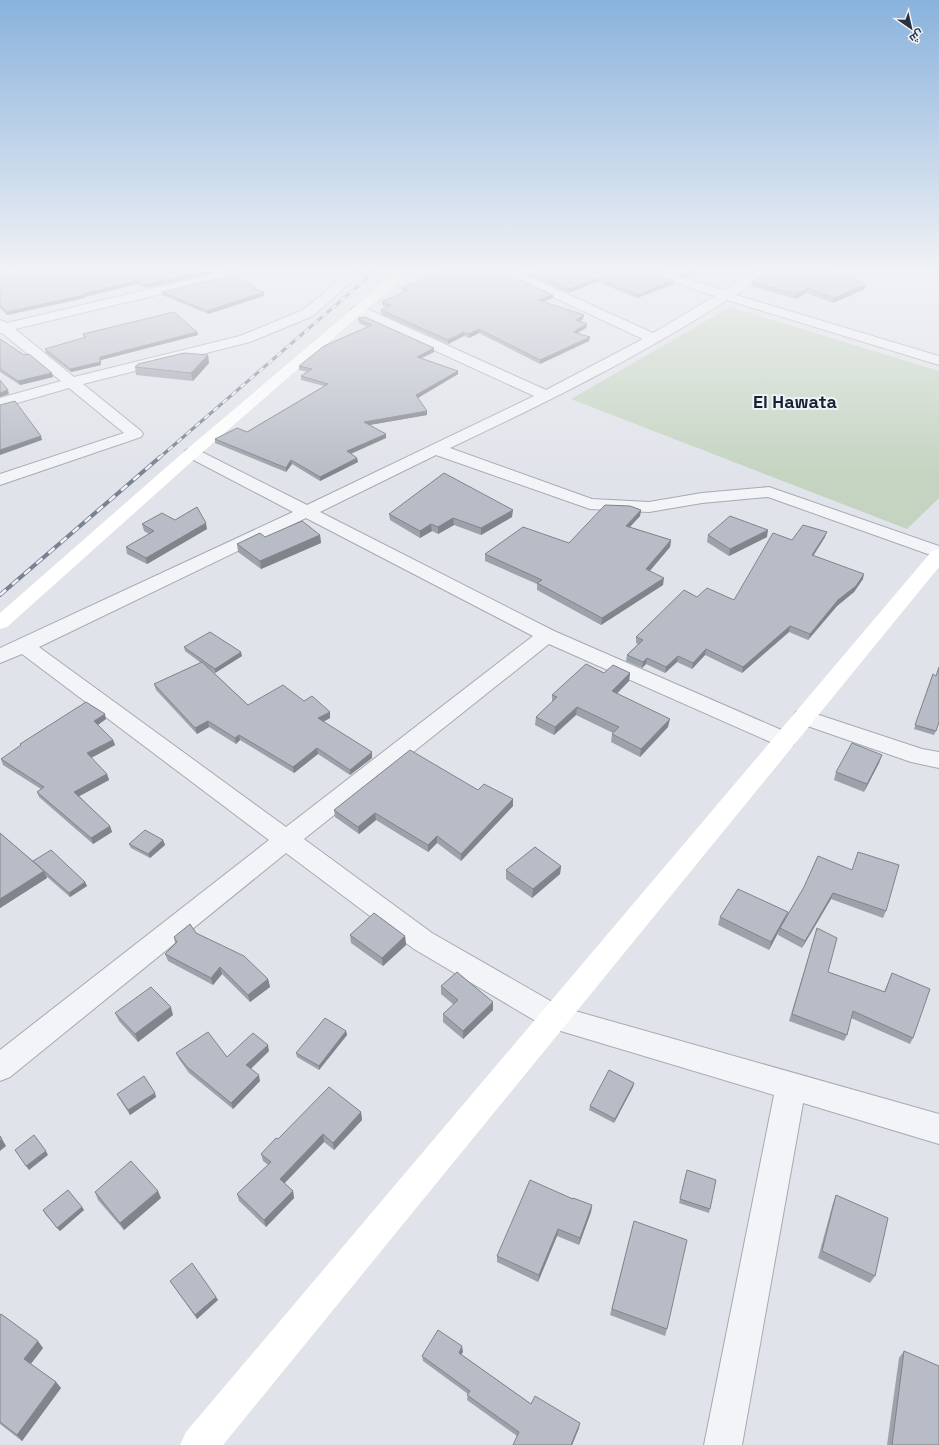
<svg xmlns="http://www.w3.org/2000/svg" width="939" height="1445" font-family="'Space Grotesk',Cairo,sans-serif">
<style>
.green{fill:#c5d4c1}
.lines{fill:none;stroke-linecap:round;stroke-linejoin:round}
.street-casing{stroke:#a5aab3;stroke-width:2}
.street{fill:#f3f4f7;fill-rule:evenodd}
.secondary{fill:#fff;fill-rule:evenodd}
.rail-far1-casing{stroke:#798293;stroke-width:3}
.rail-casing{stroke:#798293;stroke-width:4}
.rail-far1{stroke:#eff2f7;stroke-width:2;stroke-dasharray:6;stroke-linecap:butt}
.rail{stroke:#eff2f7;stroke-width:2.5;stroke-dasharray:8;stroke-linecap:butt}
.wall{fill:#9da2aa}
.shaded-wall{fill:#80848b}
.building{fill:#b7bcc6;stroke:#80848b}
.labels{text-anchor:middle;stroke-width:4;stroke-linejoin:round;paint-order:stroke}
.far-town-label{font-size:18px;font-weight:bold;fill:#1a2232;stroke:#eff2f7}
</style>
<rect width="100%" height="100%" fill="#e0e3e9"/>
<path class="green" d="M730,307L939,371V498L907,529L571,399Z"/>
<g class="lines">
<defs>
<g id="street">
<path d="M0,272H11L9,275L0,277Z"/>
<path d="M222,272H242L240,275L15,329L74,377L240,336L303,310L349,272H362L313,316L250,342L83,384L141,431L143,434L141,437L0,485V474L124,433L69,388L0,408V398L61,381L2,333H0V320L7,323Z"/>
<path d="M504,272H519L653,333L715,296L651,275L649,272H666L724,291L753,272H767L765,275L736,295L939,356V365L727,300C639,357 545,403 450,448L592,499L649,502L702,493L769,487L939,546V558L768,497L702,503L649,512L590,509L436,455L320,512L554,631L793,735L796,740L793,745L785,748L777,745L549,644L304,839L432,933L561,1007L939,1114V1144L803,1103L742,1445H704L774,1095L544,1026L414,949L286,853L10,1077L0,1081V1050L269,840L22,654L0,663V648L293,512L186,456L184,453L186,450L192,448L198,450L307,505L534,396L353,313L351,310L353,307H363L546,390L643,339L506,275ZM306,518L533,636L286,827L39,647Z"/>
<path d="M804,710L922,749L939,752V768L911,762L796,722L793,717L796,712Z"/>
</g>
</defs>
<use href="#street" class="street-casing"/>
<use href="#street" class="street"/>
<g class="secondary">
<path d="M396,272H409L198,456L7,627L0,629V613L186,450Z"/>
<path d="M939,549V567L223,1445H180L186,1432L932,551Z"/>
</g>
<defs>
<path id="rail-far1" d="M159,458L374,272"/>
<path id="rail" d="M0,595L160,457"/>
</defs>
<use href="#rail-far1" class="rail-far1-casing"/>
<use href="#rail" class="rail-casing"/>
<use href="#rail-far1" class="rail-far1"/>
<use href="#rail" class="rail"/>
</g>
<g class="wall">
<path d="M217,272L146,288L136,284L85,297V298L7,315L0,308V276Z"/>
<path d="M522,272H651V273L674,284L637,298L597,282L568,293Z"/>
<path d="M670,272H696V275L689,278Z"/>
<path d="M505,273L553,295V298L543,302L584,315L583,319L580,321L587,324L586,328L577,333L590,337L589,341L540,364L479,333L469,338L464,336L448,344L381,314V310L386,307L383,306L382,302L404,292H402L401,288Z"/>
<path d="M752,282L866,284L865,289L833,303L806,293L796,299L751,286Z"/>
<path d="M256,288V290L264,296L208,314L162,295V292Z"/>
<path d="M358,319L434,348V352L422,358L458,371V374L418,398L427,411V415L369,425L386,434V438L351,454L357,458L358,462L320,481L292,464L286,472L215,443V439L247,432L324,386L301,380V376L308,372L299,370V366L368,327L359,323Z"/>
<path d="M83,334L198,335L101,360V365L71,372L46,353L45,349L84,338Z"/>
<path d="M0,339L24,355L52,373L53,377L20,385L0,372Z"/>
<path d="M208,355L209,363L193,381L136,375L135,367Z"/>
<path d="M641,510L640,516L630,527L671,540L670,547L650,571L663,585L601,625L537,590V584L485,561V554L569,543Z"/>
<path d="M389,514L512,517L481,535L454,525L438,534L432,531L420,538L390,520Z"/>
<path d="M175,520L207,529L147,564L127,554L126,547L149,534L144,531L142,524Z"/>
<path d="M320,535L321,543L261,569L238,552L237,544L265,537Z"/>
<path d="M708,535L767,537L729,556L707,542Z"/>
<path d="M825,537L813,556L863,579L854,592L837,606L808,640L789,632L742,673L705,655L692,669L677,662L665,673L646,664L642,668L626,661L627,655L638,644L636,643V637L697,597L734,600L792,540Z"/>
<path d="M184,647L242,656L215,673L208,667L248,705L304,701L330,718L323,722L372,758L350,775L318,754L294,773L240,740L236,744L209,727L197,734L156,690L154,684L201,663L185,651Z"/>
<path d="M604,673H630L629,681L617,694L668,727L640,757L611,742L612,734L613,733L576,715L554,735L535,725L536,717L552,702V695Z"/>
<path d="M933,674L936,731L934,735L914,729Z"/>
<path d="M106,719L98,725L113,740L115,745L91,758L107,774L109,780L79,796L110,826L112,832L93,844L39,797L37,792L41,789L3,765L1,759L20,746V744Z"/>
<path d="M882,755L879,763L864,792L834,780L836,772Z"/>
<path d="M478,790L513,806L461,861L437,843L428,852L376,820L359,834L335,817L334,810Z"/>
<path d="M0,833L33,861L85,882L87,886L70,897L46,876L47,878L0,908Z"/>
<path d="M163,840L165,845L150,858L131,848L129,844Z"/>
<path d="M818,856L886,911L883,918L831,899L802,948L778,935L779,931L769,950L718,925L720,917L785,919L804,887Z"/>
<path d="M561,866L560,874L532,898L506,879V870Z"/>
<path d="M817,928L828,972L884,992L892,973L913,1038L910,1044L851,1018L847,1035L844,1041L789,1021Z"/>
<path d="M196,933L268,979L270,987L250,1002L222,974L213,985L168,961L165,954L175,943L174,937Z"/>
<path d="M350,935L405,936L406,945L383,966L351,943Z"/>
<path d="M441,986L493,1010L463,1039L443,1022V1014L454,1005L441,994Z"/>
<path d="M115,1013L173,1015L138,1042L119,1021Z"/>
<path d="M346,1031L347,1035L319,1070L297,1057L296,1053Z"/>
<path d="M269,1051L251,1069L260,1081L233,1109L189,1073L179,1059L176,1053L227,1057Z"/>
<path d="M634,1083L633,1087L614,1123L589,1110L590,1106Z"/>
<path d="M117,1094L156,1097L130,1115L119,1098Z"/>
<path d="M361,1112L362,1120L334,1150L324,1142L284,1183L293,1191L294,1198L266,1227L239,1201L237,1194L268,1165L263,1161L261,1154L278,1139Z"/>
<path d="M686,1174L710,1209L709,1213L679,1203Z"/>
<path d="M95,1192L161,1198L124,1230L98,1200Z"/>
<path d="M836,1195L875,1276L870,1283L818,1258L833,1203Z"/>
<path d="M573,1199L592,1205L591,1212L579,1245L557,1236L538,1282L497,1262V1256Z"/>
<path d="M82,1207L84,1210L60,1231L45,1214L43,1210Z"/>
<path d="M634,1221L667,1329L665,1336L610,1315Z"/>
<path d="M170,1281L216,1297L218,1300L197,1319L172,1284Z"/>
<path d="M0,1315L43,1348L31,1364L56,1382L61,1388L22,1441L0,1424Z"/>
<path d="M904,1351L939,1445H887L899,1358Z"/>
<path d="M463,1352L461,1354L531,1404L579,1428L572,1445H513L517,1436L467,1400L468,1394L423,1361L422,1356Z"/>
</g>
<g class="shaded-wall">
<path d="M202,272H217L146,288L145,285Z"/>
<path d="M696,272V275L689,278L690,274Z"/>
<path d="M598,278L597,282L568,293L569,289Z"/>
<path d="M674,280V284L637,298L638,295Z"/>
<path d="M135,281L136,284L85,297V298L7,315L6,312Z"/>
<path d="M866,284L865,289L833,303L834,298Z"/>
<path d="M807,288L806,293L796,299L797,294Z"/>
<path d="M264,292V296L208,314L207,311Z"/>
<path d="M553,295V298L538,304V300Z"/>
<path d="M584,315L583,319L575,324L576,320Z"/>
<path d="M587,324L586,328L573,336V332Z"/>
<path d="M479,329V333L469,338V334Z"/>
<path d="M197,332L198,335L101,360V365L71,372L70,369L100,357Z"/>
<path d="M464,332V336L448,344V340Z"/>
<path d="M590,337L589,341L540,364V360Z"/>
<path d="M434,348V352L417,360V357Z"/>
<path d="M208,355L209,363L193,381L191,373Z"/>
<path d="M458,371V374L416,399V395Z"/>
<path d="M52,373L53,377L20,385L18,381Z"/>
<path d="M8,390L9,394L0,397V393Z"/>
<path d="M427,411V415L364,426V422Z"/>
<path d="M386,434V438L347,455V451Z"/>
<path d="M41,436L42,440L0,455V450Z"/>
<path d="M357,458L358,462L320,481V477Z"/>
<path d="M291,460L292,464L286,472V468Z"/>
<path d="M513,510L512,517L481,535V528Z"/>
<path d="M641,510L640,516L625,532L626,526Z"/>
<path d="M453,518L454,525L438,534V527Z"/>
<path d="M206,523L207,529L147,564L146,558Z"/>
<path d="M431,524L432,531L420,538V531Z"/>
<path d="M768,530L767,537L729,556L730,549Z"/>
<path d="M827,532L825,537L810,561L812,555Z"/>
<path d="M320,535L321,543L261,569L260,561Z"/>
<path d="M671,540L670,547L646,575V569Z"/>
<path d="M864,574L863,579L854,592L837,606L808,640L810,634L838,600Z"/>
<path d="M664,578L663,585L601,625L602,618Z"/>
<path d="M790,626L789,632L742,673L743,667Z"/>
<path d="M706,649L705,655L692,669L693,663Z"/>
<path d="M241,652L242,656L215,673V669Z"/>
<path d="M678,656L677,662L665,673L666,667Z"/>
<path d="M647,658L646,664L642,668L643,662Z"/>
<path d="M630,673L629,681L611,699L612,691Z"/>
<path d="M577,707L576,715L554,735L555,727Z"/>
<path d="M330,712V718L319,724L318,718Z"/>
<path d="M105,714L106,719L96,726L94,721Z"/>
<path d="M670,719L668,727L640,757L641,749Z"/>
<path d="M208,721L209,727L197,734L195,728Z"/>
<path d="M239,735L240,740L236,744L235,738Z"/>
<path d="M113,740L115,745L89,759L87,753Z"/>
<path d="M317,748L318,754L294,773L293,767Z"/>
<path d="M372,752V758L350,775V770Z"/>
<path d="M882,755L879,763L864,792L867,784Z"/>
<path d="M107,774L109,780L76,798L74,792Z"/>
<path d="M513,799V806L461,861V854Z"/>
<path d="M375,813L376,820L359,834L358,827Z"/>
<path d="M110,826L112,832L93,844L91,838Z"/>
<path d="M437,836V843L428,852V845Z"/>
<path d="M163,840L165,845L150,858L148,854Z"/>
<path d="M561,866L560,874L532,898L533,889Z"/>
<path d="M44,871L47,878L0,908V899Z"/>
<path d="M85,882L87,886L70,897L69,893Z"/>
<path d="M833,893L831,899L802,948L805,941Z"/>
<path d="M788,912L785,921L780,928L779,931L769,950L771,942Z"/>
<path d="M405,936L406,945L383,966L382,958Z"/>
<path d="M220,967L222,974L213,985L211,978Z"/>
<path d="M268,979L270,987L250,1002L248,995Z"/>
<path d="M493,1002V1010L463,1039V1031Z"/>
<path d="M171,1007L173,1015L138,1042L135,1034Z"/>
<path d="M346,1031L347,1035L319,1070V1066Z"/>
<path d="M268,1045L269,1051L248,1071L246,1065Z"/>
<path d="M259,1075L260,1081L233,1109L231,1103Z"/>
<path d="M634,1083L633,1087L614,1123L615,1119Z"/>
<path d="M155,1093L156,1097L130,1115L128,1110Z"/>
<path d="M361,1112L362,1120L334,1150L333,1143Z"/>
<path d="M323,1134L324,1142L282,1186L280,1179Z"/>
<path d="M2,1139L6,1146L0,1151V1141Z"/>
<path d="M46,1151L48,1155L29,1170L26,1166Z"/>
<path d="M158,1191L161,1198L124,1230L120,1223Z"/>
<path d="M293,1191L294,1198L266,1227L264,1220Z"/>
<path d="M592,1205L591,1212L579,1245L580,1238Z"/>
<path d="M82,1207L84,1210L60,1231L57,1228Z"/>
<path d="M558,1229L557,1236L538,1282L539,1275Z"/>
<path d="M216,1297L218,1300L197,1319L195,1315Z"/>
<path d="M38,1341L43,1348L29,1366L24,1359Z"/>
<path d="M462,1346L463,1352L459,1358V1353Z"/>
<path d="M56,1382L61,1388L22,1441L17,1435Z"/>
<path d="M580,1423L579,1428L572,1445H571Z"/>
</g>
<g class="building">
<path d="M16,272H202L145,285L135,281L83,294L84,295L6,312L0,305V276Z"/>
<path d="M439,272H505V273L553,295L538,300L584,315L576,320L587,324L573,332L590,337L540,360L479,329L469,334L464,332L448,340L381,310L391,305L382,302L408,290L401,288Z"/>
<path d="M530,272H651V273L674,280L638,295L598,278L569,289Z"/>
<path d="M682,272H696L690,274Z"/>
<path d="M767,272H833L866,284L834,298L807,288L797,294L752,282Z"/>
<path d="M233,275L256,288L254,289L264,292L207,311L162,292Z"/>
<path d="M174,312L197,332L100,357V362L70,369L45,349L86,337L83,334Z"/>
<path d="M365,317L434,348L417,357L458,371L416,395L427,411L364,422L386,434L347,451L357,458L320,477L291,460L286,468L215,439L237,428L247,432L328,384L301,376L312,369L299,366L324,346L372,325L358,319Z"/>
<path d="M0,339L24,355L29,354L52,373L18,381L0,369Z"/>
<path d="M184,353L208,355L191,373L135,367L138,364Z"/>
<path d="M0,380L8,390L0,393Z"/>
<path d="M15,401L41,436L0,450V405Z"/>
<path d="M444,473L513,510L481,528L453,518L438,527L431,524L420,531L389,514Z"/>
<path d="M605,505L630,506L641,510L626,526L671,540L646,569L664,578L602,618L537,583L542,580L485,554L523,527L569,543Z"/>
<path d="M197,507L206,523L146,558L126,547L154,531L142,524L162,513L175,520Z"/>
<path d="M730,516L768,530L730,549L708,535Z"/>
<path d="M302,521L320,535L260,561L237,544L260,533L265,537Z"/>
<path d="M803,525L827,532L812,555L864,574L856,586L838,600L810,634L790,626L743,667L706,649L693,663L678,656L666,667L647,658L643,662L627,655L643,640L636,637L684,590L697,597L707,588L734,600L773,533L792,540Z"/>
<path d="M210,632L241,652L215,669L184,647Z"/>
<path d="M202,662L248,705L283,685L304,701L312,696L330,712L318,718L372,752L350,770L317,748L293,767L239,735L235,738L208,721L195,728L154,684Z"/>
<path d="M586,664L604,673L613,665L630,673L612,691L670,719L641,749L612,734L619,727L577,707L555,727L536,717L557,697L552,695Z"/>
<path d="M939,667V722L936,731L915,725L933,674L936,676Z"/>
<path d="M86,702L105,714L94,721L113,740L87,753L107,774L74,792L110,826L91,838L37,792L44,787L1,759L21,745L20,744Z"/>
<path d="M852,743L882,755L867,784L836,772Z"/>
<path d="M410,750L478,790L484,784L513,799L461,854L437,836L428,845L375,813L358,827L334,810Z"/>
<path d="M145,830L163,840L148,854L129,844Z"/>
<path d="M0,833L44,871L0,899Z"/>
<path d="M535,847L561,866L533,889L506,870Z"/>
<path d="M51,850L85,882L69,893L33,861Z"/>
<path d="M858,852L899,865L886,911L833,893L805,941L780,928L804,887L818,856L852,870Z"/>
<path d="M738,889L788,912L771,942L720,917Z"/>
<path d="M374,913L405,936L382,958L350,935Z"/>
<path d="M190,924L196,933L244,956L268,979L248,995L220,967L211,978L165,954L177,942L174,937Z"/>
<path d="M817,928L837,938L828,972L885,992L892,973L930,989L913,1038L853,1011L847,1035L792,1014Z"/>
<path d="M457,972L493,1002L463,1031L443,1014L458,1000L441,986Z"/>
<path d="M151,987L171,1007L135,1034L115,1013Z"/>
<path d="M325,1018L346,1031L319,1066L296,1053Z"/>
<path d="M208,1032L227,1057L253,1033L268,1045L246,1065L259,1075L231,1103L187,1067L176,1053Z"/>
<path d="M609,1070L634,1083L615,1119L590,1106Z"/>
<path d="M144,1076L155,1093L128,1110L117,1094Z"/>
<path d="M329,1087L361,1112L333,1143L323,1134L280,1179L293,1191L264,1220L237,1194L271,1162L261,1154L276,1138L278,1139Z"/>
<path d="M34,1135L46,1151L26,1166L15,1150Z"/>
<path d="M0,1136L2,1139L0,1141Z"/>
<path d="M131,1161L158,1191L120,1223L95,1192Z"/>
<path d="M687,1170L716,1180L710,1209L680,1199Z"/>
<path d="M530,1180L573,1199V1198L592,1205L580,1238L558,1229L539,1275L497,1256Z"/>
<path d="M68,1190L82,1207L57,1228L43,1210Z"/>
<path d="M836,1195L888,1218L875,1276L822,1251Z"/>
<path d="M634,1221L687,1240L667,1329L612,1309Z"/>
<path d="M192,1263L216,1297L195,1315L170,1281Z"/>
<path d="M1,1314L38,1341L24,1359L56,1382L17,1435L0,1422V1315Z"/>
<path d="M438,1330L462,1346L459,1353L531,1404L535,1396L580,1423L571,1445H513L519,1432L467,1395L470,1391L422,1356Z"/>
<path d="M904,1351L939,1366V1445H892Z"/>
</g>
<linearGradient id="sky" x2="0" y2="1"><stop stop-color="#89b2dc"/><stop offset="0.57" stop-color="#f1f2f5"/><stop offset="1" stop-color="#f1f2f5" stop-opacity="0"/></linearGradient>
<rect width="939" height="474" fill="url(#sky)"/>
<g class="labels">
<g class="far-town-label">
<text x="795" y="408">El Hawata</text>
</g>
</g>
<g transform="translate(911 28) rotate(146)" stroke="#eff2f7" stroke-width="3" paint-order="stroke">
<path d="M0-3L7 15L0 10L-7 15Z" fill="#283141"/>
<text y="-6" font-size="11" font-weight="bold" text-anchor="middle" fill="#283141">ش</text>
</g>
</svg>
